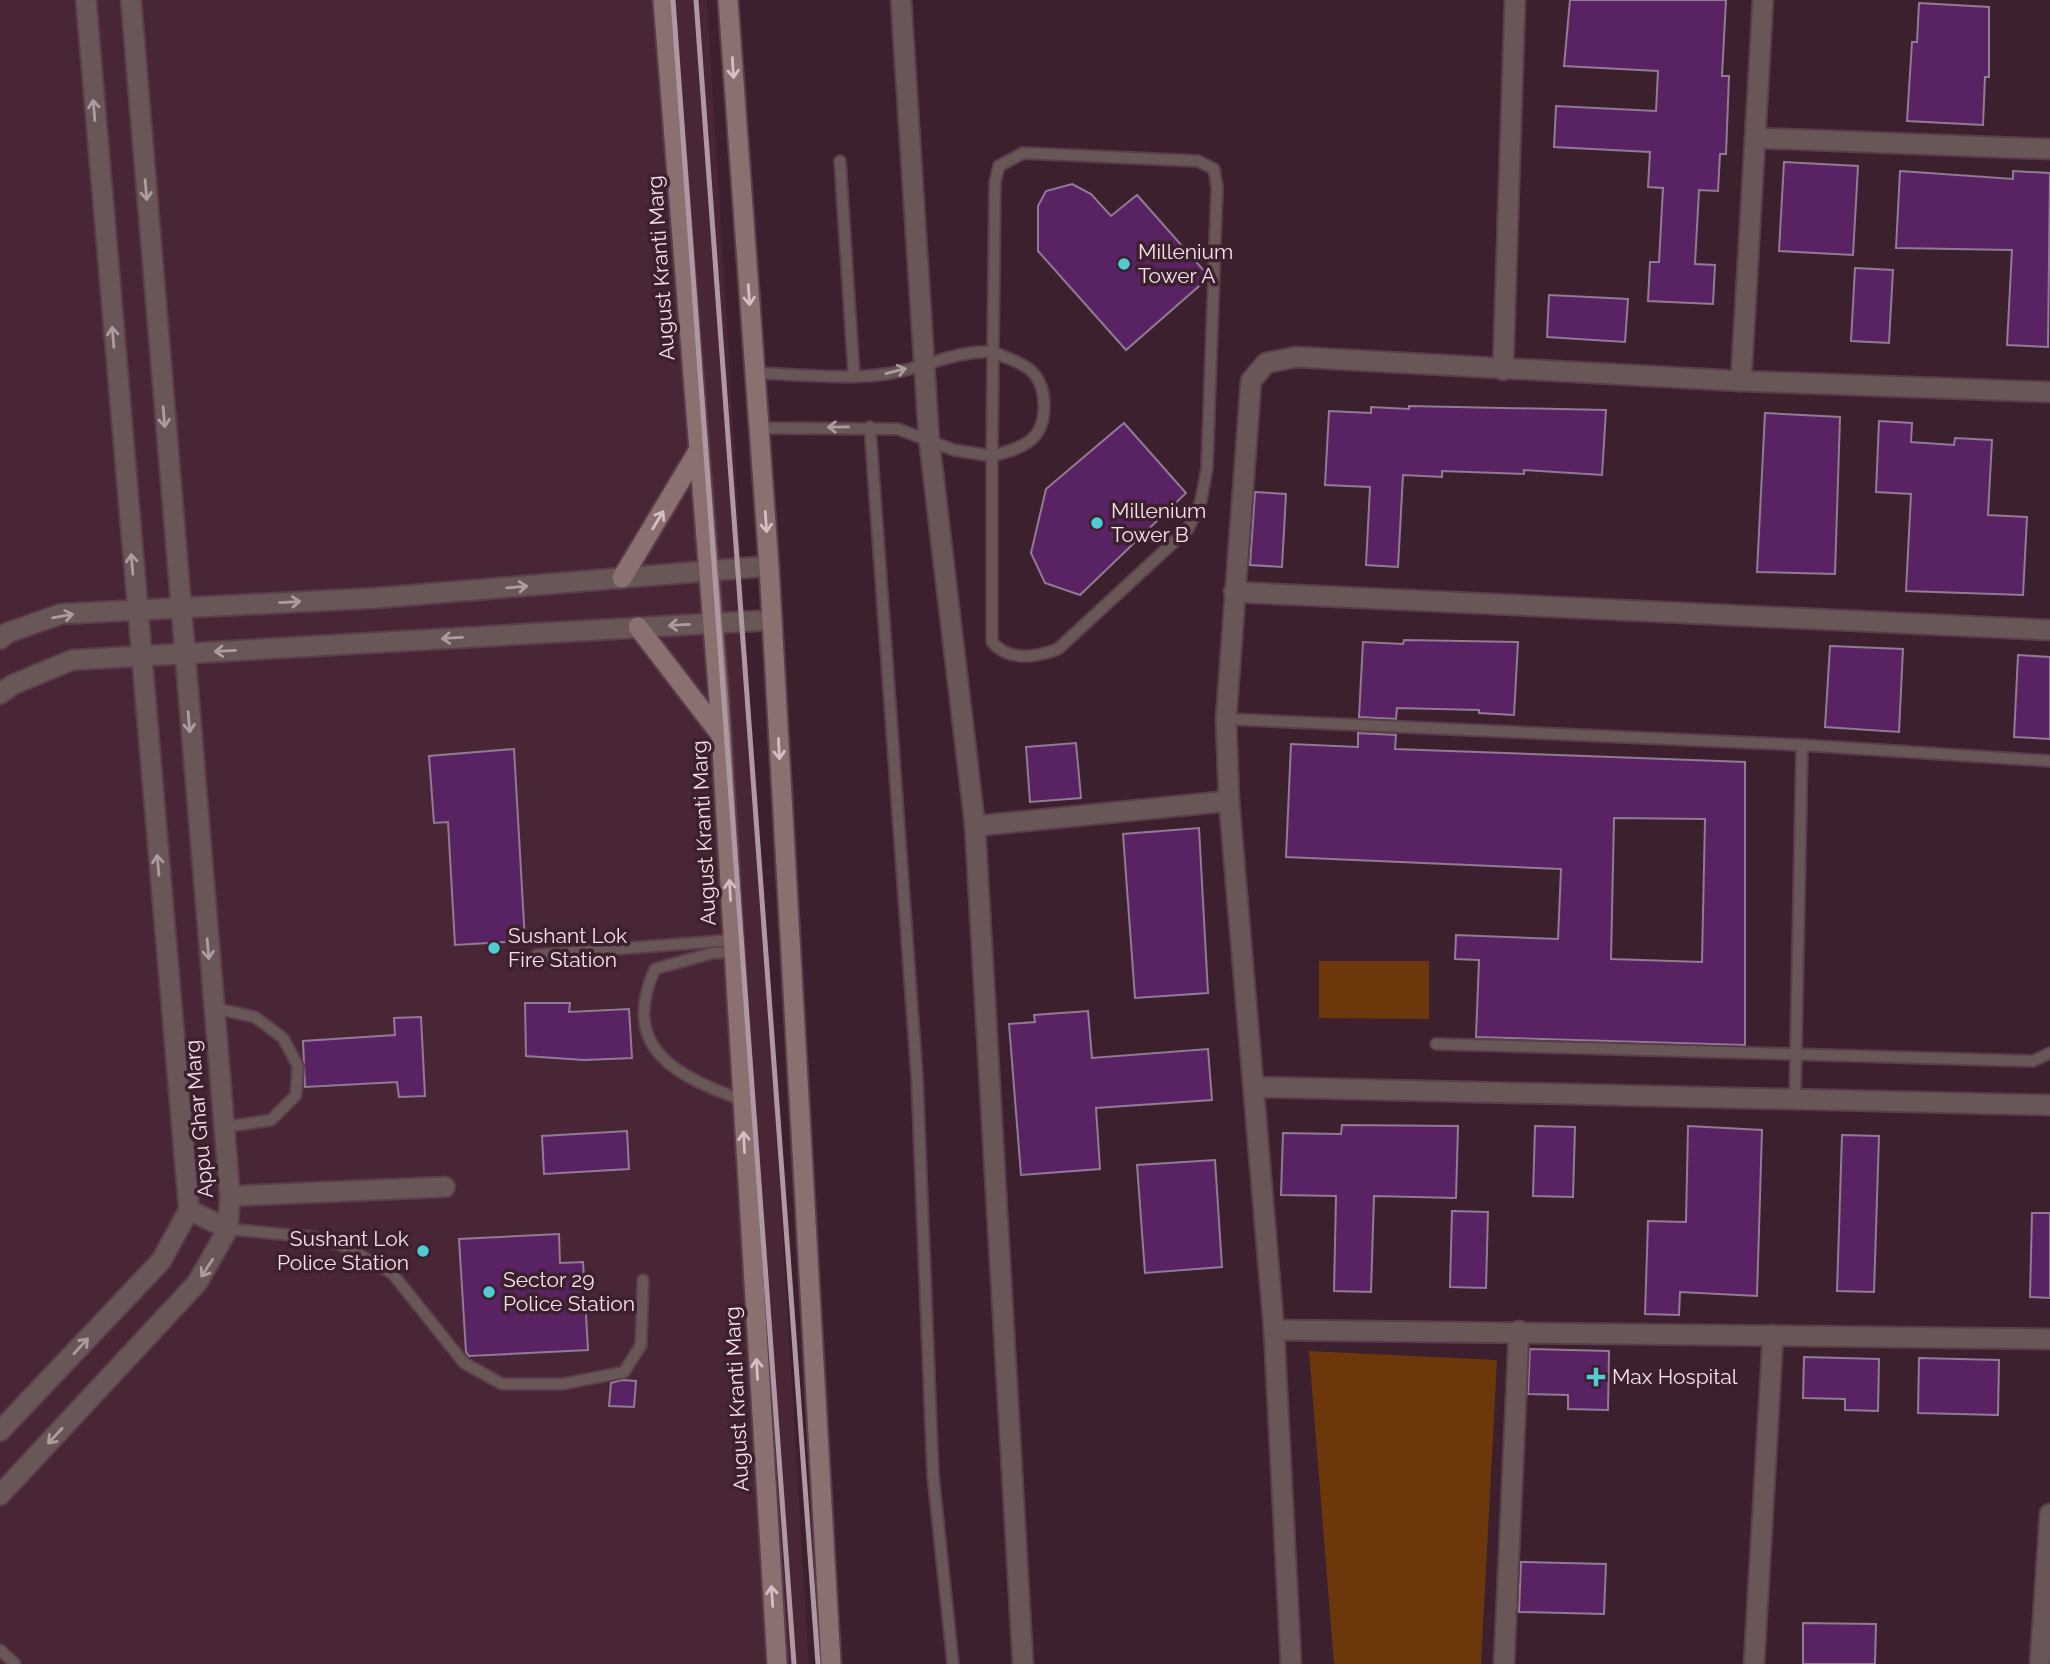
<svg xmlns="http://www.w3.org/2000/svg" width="2050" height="1664" font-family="Raleway,sans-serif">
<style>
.built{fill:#492636}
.green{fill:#6d370c}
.building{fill:#592363;stroke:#917a95;stroke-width:2;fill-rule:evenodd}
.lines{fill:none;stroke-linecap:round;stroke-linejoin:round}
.service-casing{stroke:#5a3f4b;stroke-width:14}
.minor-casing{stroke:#5a3f4b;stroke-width:23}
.tertiary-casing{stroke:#5a3f4b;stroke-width:23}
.secondary-casing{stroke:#5a3f4b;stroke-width:23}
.service{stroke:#685756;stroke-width:10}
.minor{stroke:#685756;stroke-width:19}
.tertiary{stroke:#685756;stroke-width:19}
.secondary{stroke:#8a706f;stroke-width:19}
.rail{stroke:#af98a2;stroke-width:5}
.oneway{stroke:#d5bfc4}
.oneway2{stroke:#ae9ca0}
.poi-dot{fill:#51ccd2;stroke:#3c202d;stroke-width:2.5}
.labels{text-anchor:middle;stroke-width:7;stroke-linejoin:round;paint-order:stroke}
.poi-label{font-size:21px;fill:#f5e1e9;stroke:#3c202d;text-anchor:start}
.street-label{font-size:21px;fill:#f5e1e9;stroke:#3c202d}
</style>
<rect width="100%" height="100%" fill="#3c202d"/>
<path class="built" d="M0,0H707L809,1664H0Z"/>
<g class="green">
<path d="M1319,961H1429V1019L1319,1018Z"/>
<path d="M1309,1351L1497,1360L1481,1664H1334Z"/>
</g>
<g class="building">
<path d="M1570,0H1726L1722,76H1729L1726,154H1720L1718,191L1699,190L1695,264L1715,265L1713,304L1648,301L1650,262H1659L1663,188L1648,187L1650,152L1554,147L1556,106L1656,111L1658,71L1564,66Z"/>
<path d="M1919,3L1989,7V77H1985L1983,125L1907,121L1912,42H1917Z"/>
<path d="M1784,162L1858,166L1853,255L1779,251Z"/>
<path d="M1900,171L2013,179V171L2050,173L2048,347L2007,345L2012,250L1896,248Z"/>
<path d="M1072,184L1091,194L1111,216L1137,195L1206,273V280L1126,350L1038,251V206L1046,191Z"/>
<path d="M1855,268L1893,270L1889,343L1851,341Z"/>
<path d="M1549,295L1628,299L1625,342L1547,337Z"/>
<path d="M1409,406L1606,410L1602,475L1524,470V474L1442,471V477L1403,475L1398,567L1366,565L1370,487L1325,485L1329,411L1371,413V407L1409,409Z"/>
<path d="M1765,413L1840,417L1835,574L1757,572Z"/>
<path d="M1879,421L1912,423L1911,442L1954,445L1955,438L1992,440L1988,515L2027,517L2023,595L1906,591L1911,494L1876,492Z"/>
<path d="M1124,423L1186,493L1080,595L1045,583L1031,553L1046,489Z"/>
<path d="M1255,492L1286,494L1282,567L1250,565Z"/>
<path d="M1404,640L1518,642L1514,715L1479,713V710L1397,708L1396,719L1359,717L1363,642L1403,644Z"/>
<path d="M1830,646L1903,649L1899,732L1825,727Z"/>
<path d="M2018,655L2050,657V739L2014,737Z"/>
<path d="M1358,733L1396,735L1395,749L1745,762V1045L1476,1037L1479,960L1455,959L1456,935L1558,939L1561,869L1286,857L1291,744L1358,747ZM1614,818L1705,819L1702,962L1611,959Z"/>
<path d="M1076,743L1081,798L1030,802L1026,747Z"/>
<path d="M514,749L525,941L455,945L448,822L434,823L429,756Z"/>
<path d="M1199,828L1208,993L1135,998L1123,834Z"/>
<path d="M525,1003H570L569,1012L629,1009L632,1058L584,1060L526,1056Z"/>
<path d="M1088,1011L1092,1058L1208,1049L1212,1100L1096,1108L1100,1169L1021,1175L1009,1024L1035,1022L1034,1015Z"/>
<path d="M421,1017L425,1096L399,1097L397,1082L305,1087L303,1041L395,1035L394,1018Z"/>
<path d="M1342,1125L1458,1126L1456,1198L1374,1196L1371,1292L1334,1291L1336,1196L1281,1195L1283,1133L1341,1134Z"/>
<path d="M1535,1126L1575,1127L1573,1197L1533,1196Z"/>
<path d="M1688,1126L1762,1130L1757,1296L1680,1292L1679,1315L1645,1314L1648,1221L1686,1222Z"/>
<path d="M627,1131L629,1169L544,1174L542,1136Z"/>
<path d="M1842,1135L1879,1136L1874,1292L1837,1291Z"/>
<path d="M1215,1160L1222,1267L1145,1273L1137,1165Z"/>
<path d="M1452,1211L1488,1212L1486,1288L1450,1287Z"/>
<path d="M2032,1213H2050V1298L2030,1297Z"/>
<path d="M559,1234L560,1263L583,1262L588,1350L469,1356L466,1352L459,1239Z"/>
<path d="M1530,1349L1609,1351L1608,1410L1568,1409V1395L1528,1394Z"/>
<path d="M1804,1357L1879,1359L1878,1411L1845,1410V1399L1803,1398Z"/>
<path d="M1919,1358L1999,1360L1998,1415L1918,1413Z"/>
<path d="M622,1380L636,1381L634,1407L609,1406L611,1383Z"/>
<path d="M1521,1562L1606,1564L1604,1614L1519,1612Z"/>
<path d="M1803,1623L1876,1624L1875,1664H1803Z"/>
</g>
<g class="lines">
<defs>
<g id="service">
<path d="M840,161L854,376"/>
<path d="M993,352C1006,358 1025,363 1035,375C1042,384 1044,395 1044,405C1045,441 1022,448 992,456Z"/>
<path d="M755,373C798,374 843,380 886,374C923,369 954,350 993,352L995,182L999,166L1023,153L1198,161L1214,169L1217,187L1207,468L1201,501L1188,529L1058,649C1037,657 1009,662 992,642V456L954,450L898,429L759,428"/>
<path d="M870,427L917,1077L933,1475L953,1664"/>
<path d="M1226,719L1802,745L2050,761"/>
<path d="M733,952L712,953L655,969C619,1049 677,1076 742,1100"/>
<path d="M537,955L733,940"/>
<path d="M213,1008L255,1017L283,1038L298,1066L296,1095L271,1120L224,1127"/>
<path d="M1436,1044L2033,1061L2050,1053"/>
<path d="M1795,1099L1802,745"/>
<path d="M228,1229L312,1237L341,1245L392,1273L464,1363L502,1384H563L624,1372L641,1345L643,1280"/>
<path d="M0,1650L15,1664"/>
</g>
<g id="minor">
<path d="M901,0L929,439L975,826L1023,1664"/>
<path d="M1755,138L2050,149"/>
<path d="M1503,370L1515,0"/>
<path d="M1741,381L1763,0"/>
<path d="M1234,592L2050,630"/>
<path d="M975,826L1229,801"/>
<path d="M1254,1087L2050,1105"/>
<path d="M230,1196L445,1187"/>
<path d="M1274,1330L2050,1339"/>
<path d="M1291,1664L1274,1330L1229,801L1226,719L1251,381L1266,363L1296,357L1741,381L2050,392"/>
<path d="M1504,1664L1519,1331"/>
<path d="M1754,1664L1773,1335"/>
<path d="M2040,1664L2050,1514"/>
</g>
<g id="tertiary">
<path d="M0,639L7,633L61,614L376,598L769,566"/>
<path d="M0,694L12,685L72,660L772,620"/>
<path d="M189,1210L228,1229"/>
<path d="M0,1431L161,1261L189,1210L86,0"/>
<path d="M0,1495L197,1283L228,1229L230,1196L131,0"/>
</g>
<g id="secondary">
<path d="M663,0L719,700L777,1664"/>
<path d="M728,0L769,566L831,1664"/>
<path d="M622,578L697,453"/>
<path d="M638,627L721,735"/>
</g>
</defs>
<use href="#service" class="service-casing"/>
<use href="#minor" class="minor-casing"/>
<use href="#tertiary" class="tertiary-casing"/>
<use href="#secondary" class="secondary-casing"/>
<use href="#service" class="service"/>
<use href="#minor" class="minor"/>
<use href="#tertiary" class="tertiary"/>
<use href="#secondary" class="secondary"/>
<g class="rail">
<path d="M673,0L794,1664"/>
<path d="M696,0L818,1664"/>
</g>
</g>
<defs><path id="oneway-shaft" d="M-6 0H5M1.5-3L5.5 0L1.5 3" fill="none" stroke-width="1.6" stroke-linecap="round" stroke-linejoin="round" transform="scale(1.75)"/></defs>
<g class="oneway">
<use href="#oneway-shaft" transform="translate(733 68) rotate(86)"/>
<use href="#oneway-shaft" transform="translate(749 295) rotate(86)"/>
<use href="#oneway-shaft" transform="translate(658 520) rotate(-59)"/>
<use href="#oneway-shaft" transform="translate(766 522) rotate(86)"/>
<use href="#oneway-shaft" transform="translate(779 749) rotate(87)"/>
<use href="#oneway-shaft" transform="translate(730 890) rotate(-93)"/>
<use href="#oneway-shaft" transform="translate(744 1142) rotate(-93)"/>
<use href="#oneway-shaft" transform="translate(757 1369) rotate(-93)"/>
<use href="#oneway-shaft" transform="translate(772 1596) rotate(-94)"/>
</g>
<g class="oneway2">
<use href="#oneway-shaft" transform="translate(94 110) rotate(-95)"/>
<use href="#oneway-shaft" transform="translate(146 190) rotate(85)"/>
<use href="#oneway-shaft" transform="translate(113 337) rotate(-95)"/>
<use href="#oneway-shaft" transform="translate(896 371) rotate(-14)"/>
<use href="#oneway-shaft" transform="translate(164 417) rotate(85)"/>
<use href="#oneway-shaft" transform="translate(838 427) rotate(179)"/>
<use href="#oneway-shaft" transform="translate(132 564) rotate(-95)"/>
<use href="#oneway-shaft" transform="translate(517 587) rotate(-5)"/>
<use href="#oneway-shaft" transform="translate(290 602) rotate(-3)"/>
<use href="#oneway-shaft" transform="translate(63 616) rotate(-10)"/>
<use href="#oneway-shaft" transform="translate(679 625) rotate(177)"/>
<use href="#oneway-shaft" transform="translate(452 638) rotate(177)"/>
<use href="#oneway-shaft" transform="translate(225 651) rotate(177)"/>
<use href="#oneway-shaft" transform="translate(189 722) rotate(85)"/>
<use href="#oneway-shaft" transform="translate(158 865) rotate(-95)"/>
<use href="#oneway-shaft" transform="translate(208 949) rotate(85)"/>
<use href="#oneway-shaft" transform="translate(207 1268) rotate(123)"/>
<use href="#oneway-shaft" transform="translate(81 1346) rotate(-47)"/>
<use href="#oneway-shaft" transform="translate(55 1436) rotate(133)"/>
</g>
<g class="poi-dot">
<circle cx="1124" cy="264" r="7"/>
<circle cx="1097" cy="523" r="7"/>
<circle cx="494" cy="948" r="7"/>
<circle cx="423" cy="1251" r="7"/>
<circle cx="489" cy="1292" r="7"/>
<path d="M1592.5 1366.5h7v7h7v7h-7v7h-7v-7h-7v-7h7z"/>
</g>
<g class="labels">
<g class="poi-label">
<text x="1138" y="259">Millenium<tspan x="1138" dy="24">Tower A</tspan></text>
<text x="1111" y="518">Millenium<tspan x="1111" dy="24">Tower B</tspan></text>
<text x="508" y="943">Sushant Lok<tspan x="508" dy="24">Fire Station</tspan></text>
<text x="409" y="1246" text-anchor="end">Sushant Lok<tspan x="409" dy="24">Police Station</tspan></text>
<text x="503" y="1287">Sector 29<tspan x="503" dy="24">Police Station</tspan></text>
<text x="1612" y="1384">Max Hospital</text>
</g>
<g class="street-label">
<text transform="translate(661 268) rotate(-94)" y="7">August Kranti Marg</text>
<text transform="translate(704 833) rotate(-93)" y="7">August Kranti Marg</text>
<text transform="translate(199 1119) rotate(-95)" y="7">Appu Ghar Marg</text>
<text transform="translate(737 1399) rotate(-93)" y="7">August Kranti Marg</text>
</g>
</g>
</svg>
